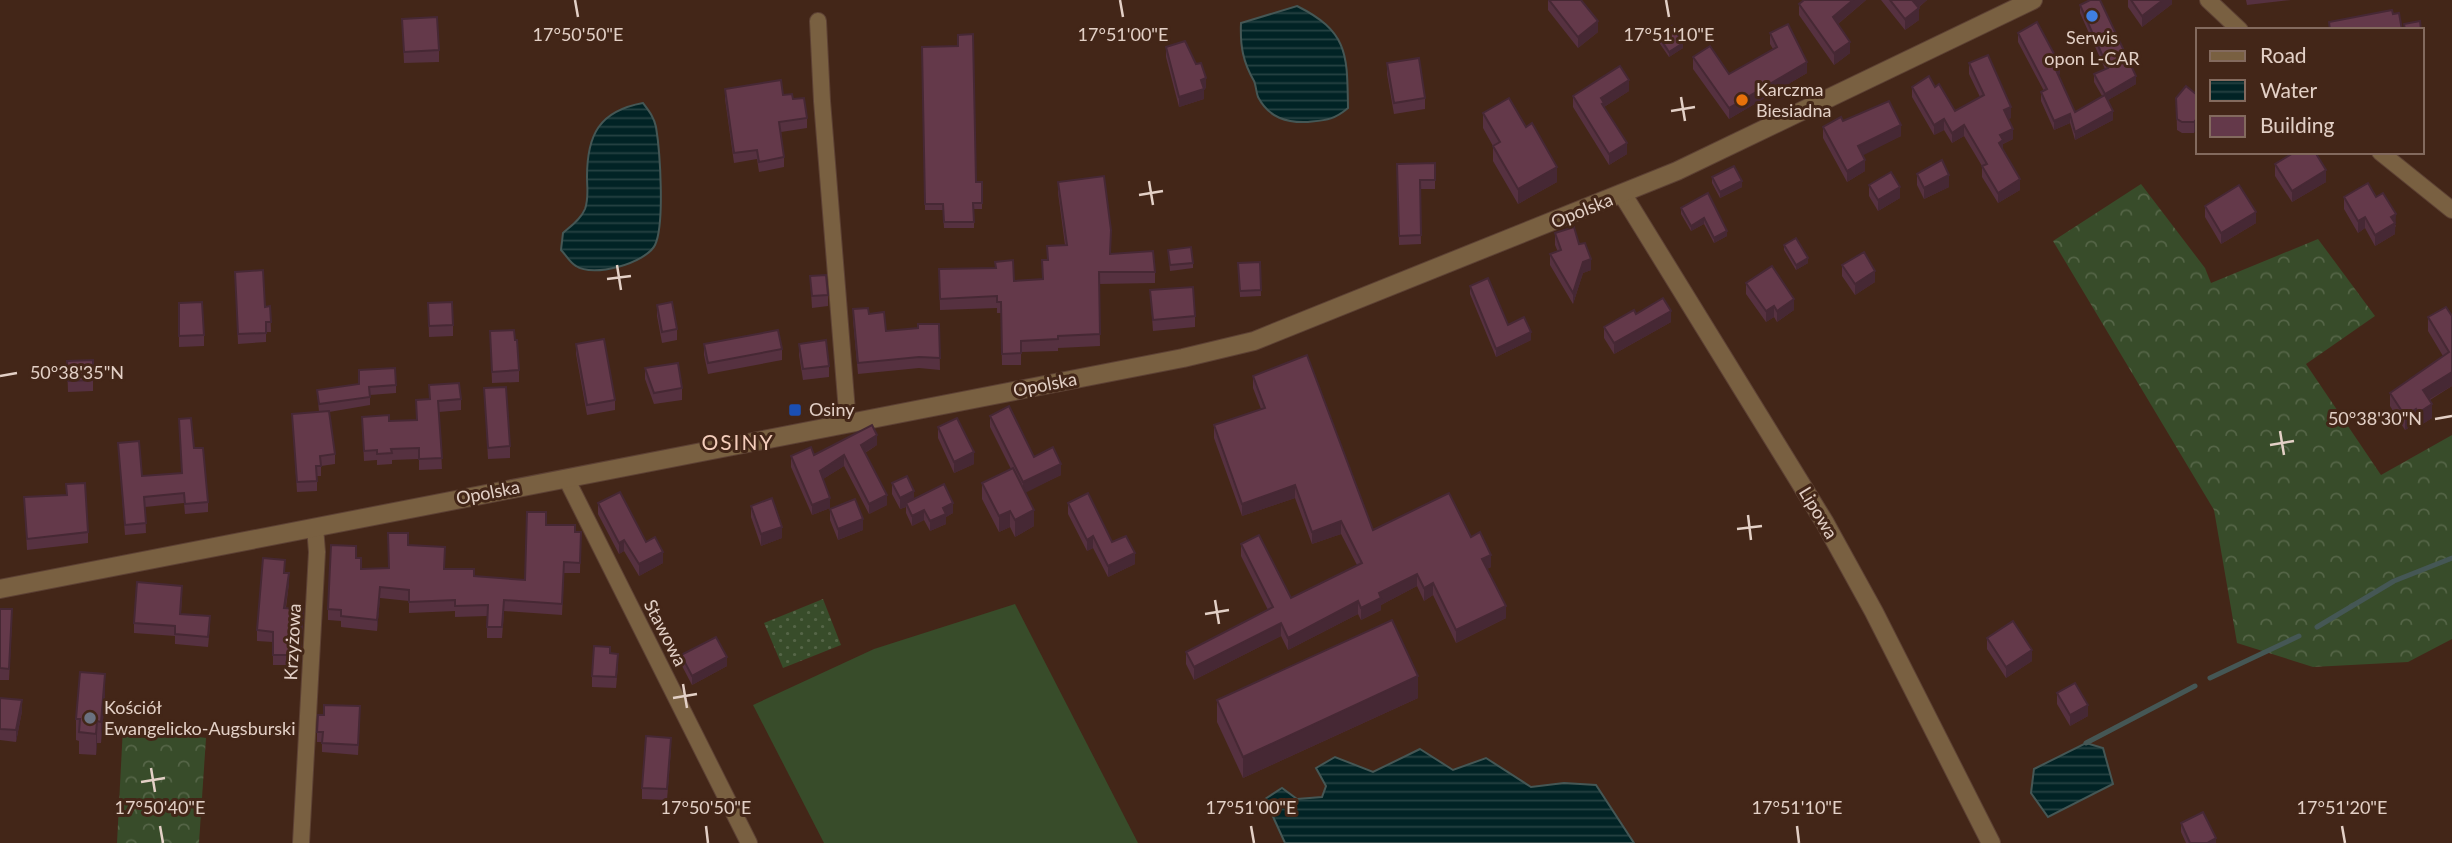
<svg xmlns="http://www.w3.org/2000/svg" width="2452" height="843" font-family="Lato,sans-serif">
<style>
.grass{fill:#384c2a}
.forest{fill:url(#forest-crowns)}
.park{fill:url(#park-dots)}
.water{fill:url(#water-rules);stroke:#455755;stroke-width:2}
.lines{fill:none;stroke-linecap:round;stroke-linejoin:round}
.stream{stroke:#455755;stroke-width:5}
.minor-casing{stroke:#5d4134;stroke-width:18}
.tertiary-casing{stroke:#5d4134;stroke-width:20}
.minor{stroke:#796041;stroke-width:16}
.tertiary{stroke:#796041;stroke-width:18}
.wall{fill:#563140}
.shaded-wall{fill:#462834}
.building{fill:#64394a;stroke:#462834;stroke-width:2}
.ticks{fill:none;stroke:#e3d0c6;stroke-width:2.5}
.shop-dot{fill:#3f7fe0;stroke:#432618;stroke-width:2.5}
.food-dot{fill:#e8710a;stroke:#432618;stroke-width:2.5}
.transit-dot{fill:#1a4fb4;stroke:#432618;stroke-width:2.5}
.worship-dot{fill:#6b7280;stroke:#432618;stroke-width:2.5}
.labels{text-anchor:middle;stroke-width:6;stroke-linejoin:round;paint-order:stroke}
.poi-label{font-size:18px;fill:#e3d0c6;stroke:#432618;text-anchor:start}
.street-label{font-size:18px;fill:#e3d0c6;stroke:#432618}
.quarter-label{font-size:21px;letter-spacing:2px;fill:#f4cdbb;stroke:#432618}
.ticks-label{font-size:18px;text-anchor:middle;fill:#e3d0c6;stroke:#432618;stroke-width:6;stroke-linejoin:round;paint-order:stroke}
</style>
<defs>
<pattern id="forest-crowns" width="20" height="18" patternUnits="userSpaceOnUse" patternTransform="scale(1.75)"><rect width="20" height="18" fill="#384c2a"/><path d="M2 6a3 3 0 1 1 6 0M12 15a3 3 0 1 1 6 0" fill="none" stroke="#556547"/></pattern>
<pattern id="park-dots" width="8" height="8" patternUnits="userSpaceOnUse" patternTransform="scale(1.75)"><rect width="8" height="8" fill="#384c2a"/><path d="M2 2h.1M6 6h.1" fill="none" stroke="#556547" stroke-width="1.8" stroke-linecap="round"/></pattern>
<pattern id="water-rules" width="6" height="5" patternUnits="userSpaceOnUse" patternTransform="scale(1.75)"><rect width="6" height="5" fill="#012325"/><path d="M0 2.5h6" fill="none" stroke="#264243"/></pattern>
</defs>
<rect width="100%" height="100%" fill="#432618"/>
<path class="grass" d="M1015,604L1138,843H824L753,705L874,649Z"/>
<g class="forest">
<path d="M2141,184L2205,268L2211,283L2318,239L2375,316L2306,364L2381,475L2452,435V639L2408,662L2313,667L2237,643L2214,510L2053,241Z"/>
<path d="M123,727L206,738L199,843H117Z"/>
</g>
<path class="park" d="M823,599L841,645L783,668L764,623Z"/>
<g class="water">
<path d="M1297,6C1349,32 1347,55 1348,108C1334,120 1326,120 1308,122C1287,123 1269,118 1258,97C1256,92 1256,85 1254,81C1243,62 1240,46 1241,23Z"/>
<path d="M643,103C649,111 654,117 656,127C660,151 665,224 655,245C646,263 593,278 576,266C570,263 566,255 561,250L563,233C571,226 581,219 585,209C589,198 587,188 587,177C587,135 599,111 643,103Z"/>
<path d="M2086,743L2103,748L2113,784L2048,817L2031,793L2034,769Z"/>
<path d="M1420,749L1453,770L1486,758L1531,787L1564,783L1596,785L1634,843H1285L1265,799L1282,788L1297,799L1322,797L1326,786L1316,768L1335,757L1373,772Z"/>
</g>
<g class="lines">
<g class="stream">
<path d="M2317,627L2394,581L2452,558"/>
<path d="M2210,678L2299,636"/>
<path d="M2086,743L2195,686"/>
</g>
<defs>
<g id="minor">
<path d="M2208,0L2240,30"/>
<path d="M818,21L822,101L848,424"/>
<path d="M2380,152L2452,210"/>
<path d="M566,478L749,843"/>
<path d="M301,843L317,552L315,527"/>
</g>
<g id="tertiary">
<path d="M1623,195L1825,523L1874,612L1991,843"/>
<path d="M0,589L1183,358L1254,341L1677,171L2033,0"/>
</g>
</defs>
<use href="#minor" class="minor-casing"/>
<use href="#tertiary" class="tertiary-casing"/>
<use href="#minor" class="minor"/>
<use href="#tertiary" class="tertiary"/>
</g>
<g class="wall">
<path d="M1548,0H1581L1598,32L1578,48L1548,10Z"/>
<path d="M1866,0L1838,24L1850,53L1834,65L1799,15V4Z"/>
<path d="M1881,0H1927L1918,8L1919,20L1905,30Z"/>
<path d="M2128,0H2172V4L2142,27L2128,7Z"/>
<path d="M2246,0H2291L2247,5Z"/>
<path d="M2080,5L2136,84L2108,100L2113,120L2075,140L2070,123L2054,130L2041,101V92L2044,91L2018,42V33L2060,74L2058,75L2075,112L2102,96L2094,82V74L2105,69L2080,13Z"/>
<path d="M402,19L439,50V62L404,63Z"/>
<path d="M1770,33L1807,73L1729,119L1693,69V57L1729,74L1773,49L1770,44Z"/>
<path d="M1658,35L1683,48L1669,57L1658,41Z"/>
<path d="M1166,47L1196,64L1206,88L1204,89V99L1179,107L1166,57Z"/>
<path d="M922,53L976,182L982,203V209H974V228H944L943,210H925Z"/>
<path d="M1387,63L1425,98V109L1394,114L1387,74Z"/>
<path d="M1969,63L2011,118L2008,119L2013,139L2003,144V150L2020,190L1998,203L1982,177V166L1964,136L1952,143L1944,130L1934,135L1912,97V87H1935L1955,111L1980,97L1969,74Z"/>
<path d="M725,89L783,95L793,99L807,118V128L781,132L784,157V167L759,172L757,159L734,163L725,99Z"/>
<path d="M1629,91L1604,107L1627,154L1609,165L1573,107V96Z"/>
<path d="M2196,94L2194,133H2182L2177,130L2176,98Z"/>
<path d="M1483,113L1526,127L1557,182L1518,204L1493,161V146L1483,128Z"/>
<path d="M1843,121L1901,136L1862,155L1865,171L1847,182L1823,138V127Z"/>
<path d="M1435,163V189H1420L1421,244L1399,245L1397,164Z"/>
<path d="M2275,164L2326,182L2292,202L2275,176Z"/>
<path d="M1917,174L1949,187L1924,199L1917,185Z"/>
<path d="M1712,177L1742,187L1720,198L1712,183Z"/>
<path d="M1058,182L1111,254L1155,272V283L1099,284L1100,346L1058,348V351L1021,352V365H1002L1001,313H997V308L940,310L939,269L995,268V262L1014,281L1042,279V260H1048L1047,246L1065,245L1058,193Z"/>
<path d="M1869,185L1900,198L1878,211L1869,196Z"/>
<path d="M2344,197H2376L2396,226L2395,227V234L2375,246L2365,228L2358,233L2344,209Z"/>
<path d="M2205,206L2256,223L2221,244L2205,217Z"/>
<path d="M1681,208L1727,231V236L1714,243L1704,224L1691,231L1681,214Z"/>
<path d="M1555,233L1579,244L1591,270L1583,273L1573,304L1550,265V254L1558,252L1555,245Z"/>
<path d="M1784,245L1808,263L1796,270L1784,250Z"/>
<path d="M1168,250L1193,263V268L1170,271Z"/>
<path d="M1260,262L1261,296L1240,297L1238,263Z"/>
<path d="M1842,265L1875,282L1855,295L1842,276Z"/>
<path d="M235,272L265,307L270,306L271,332H266V342L238,344Z"/>
<path d="M810,276L828,295V306L812,308Z"/>
<path d="M1746,283L1794,310L1777,322L1774,317L1766,322L1746,294Z"/>
<path d="M1470,286L1508,325L1531,340L1496,357L1470,294Z"/>
<path d="M1150,290L1195,316V327L1153,331Z"/>
<path d="M179,303L204,335V346L179,347Z"/>
<path d="M428,303L453,325V336L429,337Z"/>
<path d="M657,305L677,329V340L662,343L657,316Z"/>
<path d="M2446,307L2452,386L2430,400L2432,418L2418,427L2416,423L2405,430L2390,406V393L2443,356L2428,331V317Z"/>
<path d="M853,309L869,314L886,331L918,328L939,324L940,370L919,368L858,374L853,320Z"/>
<path d="M1636,314L1671,322L1614,354L1604,338V327Z"/>
<path d="M490,331L519,370V382L492,383Z"/>
<path d="M576,344L615,400V410L587,415L576,354Z"/>
<path d="M704,344L782,349V360L708,374L704,355Z"/>
<path d="M799,344L829,366V377L803,380L799,355Z"/>
<path d="M93,360V391L68,392L67,361Z"/>
<path d="M645,368L682,388V400L654,404L645,379Z"/>
<path d="M1253,376L1373,530L1471,537L1491,567L1487,569L1506,618L1456,643L1433,595L1424,601L1417,586L1381,605V610L1361,620L1358,614L1288,650L1281,636L1194,680L1186,664V652L1268,610L1241,556V544L1291,598L1357,565L1341,534L1312,544L1295,498L1242,516L1214,438V425L1261,409L1253,388Z"/>
<path d="M396,385V393L370,395V405L329,412L335,454V464L321,466V476H317V491L297,492L292,414L319,412L317,390Z"/>
<path d="M484,388L510,446V458L488,459Z"/>
<path d="M461,399V410L439,412L442,469L419,470V459L392,460V464L377,465V460L364,461L362,417L389,421L417,420L416,400Z"/>
<path d="M990,416L1034,457L1061,475L1025,492L1034,526L1015,537L1010,527L999,532L982,499V483L1011,469L990,427Z"/>
<path d="M179,419L194,448L208,502V512L185,514L184,503L145,507L146,533L125,535L118,443L142,476L182,473Z"/>
<path d="M938,427L974,464L954,473L938,438Z"/>
<path d="M877,445L865,453L887,505L869,514L844,466L823,479L830,508L812,515L791,467V456L814,455Z"/>
<path d="M892,483L914,499L953,513L946,517V524L930,531L924,520L912,526L906,513V507L900,509L892,494Z"/>
<path d="M24,497L88,532V543L27,550Z"/>
<path d="M598,503L646,542L663,563L639,576L624,551L619,554L598,514Z"/>
<path d="M1068,503L1135,564L1108,577L1093,548L1087,551L1068,514Z"/>
<path d="M751,506L782,538L761,546L751,517Z"/>
<path d="M830,509L863,530L838,540L830,520Z"/>
<path d="M546,525L575,532H581L580,573H564L562,615L504,611L502,638H487V616L455,617V611L409,613V601L380,598L377,631L341,627V621L328,620V609L356,558L361,569L389,568L408,545L445,569L474,576L525,580Z"/>
<path d="M285,573L289,583L286,608L303,620L300,665H273V642L257,641V630Z"/>
<path d="M182,596L181,614L210,626L208,647L175,644V636L134,633V623Z"/>
<path d="M0,609L12,621L9,680H0Z"/>
<path d="M1987,638L2032,661L2006,678L1987,649Z"/>
<path d="M681,655L727,666L692,685L681,664Z"/>
<path d="M618,665L616,688L592,687V676Z"/>
<path d="M2057,693L2088,716L2070,726L2057,704Z"/>
<path d="M105,696L101,743H97L96,755L79,754V741L76,740V719Z"/>
<path d="M0,698L22,711L16,742L0,740Z"/>
<path d="M1418,698L1243,778L1217,722V700Z"/>
<path d="M360,716L358,755L322,752V742H317V732Z"/>
<path d="M671,749L667,800L642,799V788Z"/>
<path d="M2181,823L2216,843H2186L2181,832Z"/>
</g>
<g class="shaded-wall">
<path d="M1853,0H1866L1833,28V17Z"/>
<path d="M1914,0H1927L1913,12Z"/>
<path d="M2163,0H2172V4L2142,27V16Z"/>
<path d="M1919,8V20L1905,30V19Z"/>
<path d="M1598,21V32L1578,48V37Z"/>
<path d="M1850,42V53L1834,65V53Z"/>
<path d="M1683,43V48L1669,57V52Z"/>
<path d="M1807,62V73L1729,119V108Z"/>
<path d="M2060,65V74L2055,77V68Z"/>
<path d="M2136,76V84L2105,102V94Z"/>
<path d="M1206,78V88L1201,90V80Z"/>
<path d="M1629,80V91L1604,107V114L1601,98Z"/>
<path d="M1204,89V99L1179,107V97Z"/>
<path d="M2011,107V118L2004,121V110Z"/>
<path d="M2113,111V120L2075,140V132Z"/>
<path d="M2070,114V123L2054,130V121Z"/>
<path d="M2198,117V128L2194,133V122Z"/>
<path d="M1944,119V130L1934,135V125Z"/>
<path d="M1901,125V136L1858,158V146Z"/>
<path d="M1964,125V136L1952,143V133Z"/>
<path d="M2013,129V139L2003,144V151L1999,143L2000,135Z"/>
<path d="M1627,143V154L1609,165V154Z"/>
<path d="M1865,160V171L1847,182V171Z"/>
<path d="M1557,167V182L1518,204V189Z"/>
<path d="M2326,170V182L2292,202V191Z"/>
<path d="M1949,175V187L1924,199V188Z"/>
<path d="M2020,179V190L1998,203V193Z"/>
<path d="M1742,181V187L1720,198V192Z"/>
<path d="M1900,187V198L1878,211V200Z"/>
<path d="M2256,212V223L2221,244V233Z"/>
<path d="M2396,214L2395,234L2375,246V235L2391,217Z"/>
<path d="M2365,217V228L2358,233V221Z"/>
<path d="M1704,218V224L1691,231V226Z"/>
<path d="M1727,231V236L1714,243V238Z"/>
<path d="M1808,258V263L1796,270V265Z"/>
<path d="M1591,259V270L1583,273L1573,304V293L1583,262Z"/>
<path d="M1875,271V282L1855,295V284Z"/>
<path d="M1794,299V310L1777,322V311Z"/>
<path d="M1774,306V317L1766,322V311Z"/>
<path d="M1671,311V322L1614,354V343Z"/>
<path d="M1531,332V340L1496,357V349Z"/>
<path d="M2452,372V386L2423,403V390Z"/>
<path d="M2432,404V418L2418,427V413Z"/>
<path d="M2416,409V423L2405,430V416Z"/>
<path d="M877,435V445L861,455V445Z"/>
<path d="M974,452V464L954,473V462Z"/>
<path d="M844,455V466L820,481V471Z"/>
<path d="M1061,464V475L1023,494V482Z"/>
<path d="M1295,485V498L1242,516V504Z"/>
<path d="M914,491V502L906,503V507L900,509V498Z"/>
<path d="M887,495V505L869,514V504Z"/>
<path d="M830,498V508L812,515V505Z"/>
<path d="M953,503V513L946,517V524L930,531V521L943,508Z"/>
<path d="M924,510V520L912,526V516Z"/>
<path d="M1034,510V526L1015,537V520Z"/>
<path d="M1010,511V527L999,532V516Z"/>
<path d="M863,519V530L838,540V529Z"/>
<path d="M1341,521V534L1312,544V532Z"/>
<path d="M782,527V538L761,546V534Z"/>
<path d="M1093,536V548L1087,551V540Z"/>
<path d="M624,540V551L619,554V543Z"/>
<path d="M663,552V563L639,576V564Z"/>
<path d="M1135,553V564L1108,577V566Z"/>
<path d="M1491,555V567L1482,571V559Z"/>
<path d="M289,573V583L284,618V608Z"/>
<path d="M1417,574V586L1381,605V610L1361,620V608L1379,593Z"/>
<path d="M1433,583V595L1424,601V588Z"/>
<path d="M380,587V598L377,631V620Z"/>
<path d="M1358,601V614L1288,650V638Z"/>
<path d="M1506,606V618L1456,643V630Z"/>
<path d="M1281,623V636L1194,680V667Z"/>
<path d="M2032,650V661L2006,678V667Z"/>
<path d="M727,657V666L692,685V676Z"/>
<path d="M105,674V696L101,743V722Z"/>
<path d="M1418,676V698L1243,778V757Z"/>
<path d="M22,700V711L16,742V730Z"/>
<path d="M2088,705V716L2070,726V715Z"/>
<path d="M97,721V743L96,755V734Z"/>
<path d="M2216,838V843H2206Z"/>
</g>
<g class="building">
<path d="M1549,0H1581L1598,21L1578,37Z"/>
<path d="M1804,0H1853L1833,17L1850,42L1834,53L1799,4Z"/>
<path d="M1890,0H1914L1913,1L1919,8L1905,19Z"/>
<path d="M2090,0H2100L2136,76L2105,94L2094,74L2108,68L2080,5Z"/>
<path d="M2131,0H2163L2142,16Z"/>
<path d="M2392,10L2393,14L2399,13L2402,30H2330L2329,22Z"/>
<path d="M437,17L439,50L404,52L402,19Z"/>
<path d="M2420,21L2421,30H2405L2404,24Z"/>
<path d="M2037,22L2060,65L2055,68L2075,112L2105,95L2113,111L2075,132L2070,114L2054,121L2041,92L2047,89L2018,33Z"/>
<path d="M1788,24L1807,62L1729,108L1693,57L1710,46L1729,74L1777,47L1770,33Z"/>
<path d="M1672,26L1683,43L1669,52L1658,35Z"/>
<path d="M973,34L976,182H982V203H973L974,222H944L943,204H925L922,47L958,46V35Z"/>
<path d="M1185,41L1196,64L1201,63L1206,78L1201,80L1204,89L1179,97L1166,47Z"/>
<path d="M1988,55L2011,107L2004,110L2013,129L2000,135L2003,140L1999,143L2020,179L1998,193L1982,166L1987,164L1964,125L1952,133L1944,119L1934,125L1912,87L1929,76L1935,87L1939,84L1955,111L1984,95L1969,63Z"/>
<path d="M1419,58L1425,98L1394,103L1387,63Z"/>
<path d="M1620,66L1629,80L1601,98L1604,103L1602,104L1627,143L1609,154L1573,96Z"/>
<path d="M781,80L783,95L792,94L793,99L804,98L807,118L779,122L784,157L759,162L757,150L734,153L725,89Z"/>
<path d="M2186,86L2196,94H2198V117L2194,122H2182L2177,119L2176,98Z"/>
<path d="M1509,98L1526,127L1532,123L1557,167L1518,189L1493,146L1500,142L1483,113Z"/>
<path d="M1889,101L1901,125L1858,146L1865,160L1847,171L1823,127L1841,117L1843,121Z"/>
<path d="M2295,152H2315L2326,170L2292,191L2275,164Z"/>
<path d="M1942,160L1949,175L1924,188L1917,174Z"/>
<path d="M1435,163V180H1420L1421,235L1399,236L1397,164Z"/>
<path d="M1734,166L1742,181L1720,192L1712,177Z"/>
<path d="M1891,172L1900,187L1878,200L1869,185Z"/>
<path d="M1104,176L1111,230L1110,254L1153,251L1155,272H1099L1100,334L1058,336V339L1021,341V353L1002,354L1001,302H997V296L940,299L939,269L996,268L995,262L1013,260L1014,281L1043,279L1042,260H1048L1047,246L1067,245L1058,182Z"/>
<path d="M2368,183L2376,197L2383,193L2396,214L2391,217L2395,223L2375,235L2365,217L2358,221L2344,197Z"/>
<path d="M2239,185L2256,212L2221,233L2205,206Z"/>
<path d="M1708,193L1727,231L1714,238L1704,218L1691,226L1681,208Z"/>
<path d="M1574,227L1579,244L1585,243L1591,259L1583,262L1573,293L1550,254L1561,250L1555,233Z"/>
<path d="M1796,238L1808,258L1796,265L1784,245Z"/>
<path d="M1191,247L1193,263L1170,265L1168,250Z"/>
<path d="M1864,252L1875,271L1855,284L1842,265Z"/>
<path d="M1260,262L1261,290L1240,291L1238,263Z"/>
<path d="M1772,266L1794,299L1777,311L1774,306L1766,311L1746,283Z"/>
<path d="M263,270L265,307L270,306L271,322H266V333L238,334L235,272Z"/>
<path d="M826,275L828,295L812,296L810,276Z"/>
<path d="M1488,278L1508,325L1524,317L1531,332L1496,349L1470,286Z"/>
<path d="M1193,287L1195,316L1153,320L1150,290Z"/>
<path d="M1663,298L1671,311L1614,343L1604,327L1634,310L1636,314Z"/>
<path d="M202,302L204,335L179,336V303Z"/>
<path d="M452,302L453,325L429,326L428,303Z"/>
<path d="M672,302L677,329L662,332L657,305Z"/>
<path d="M2446,307L2452,316V372L2423,390L2432,404L2418,413L2416,409L2405,416L2390,393L2449,352L2428,317Z"/>
<path d="M868,308L869,314L884,312L886,331L918,328V324H939L940,358L919,357L858,363L853,309Z"/>
<path d="M514,330L515,340H517L519,370L492,372L490,331Z"/>
<path d="M778,330L782,349L708,363L704,344Z"/>
<path d="M604,339L615,400L587,405L576,344Z"/>
<path d="M826,340L829,366L803,369L799,344Z"/>
<path d="M1307,355L1373,530L1449,493L1471,537L1480,532L1491,555L1482,559L1506,606L1456,630L1433,583L1424,588L1417,574L1379,593L1381,598L1361,608L1358,601L1288,638L1281,623L1194,667L1186,652L1273,607L1241,544L1259,535L1291,598L1362,563L1341,521L1312,532L1295,485L1242,504L1214,425L1265,408L1253,376Z"/>
<path d="M93,360V380L68,381L67,361Z"/>
<path d="M678,363L682,388L654,393L645,368Z"/>
<path d="M395,368L396,385L369,387L370,397L319,404L317,390L359,384V370Z"/>
<path d="M459,383L461,399L438,401L442,458L419,459V448L391,449L392,453L377,454V450L364,451L362,417L389,415V421L417,420L416,400L430,399L429,385Z"/>
<path d="M506,387L510,446L488,448L484,388Z"/>
<path d="M1009,406L1034,457L1053,447L1061,464L1023,482L990,416Z"/>
<path d="M329,411L335,454L320,456L321,466H316L317,481L297,482L292,414Z"/>
<path d="M191,418L194,448H203L208,502L185,504L184,493L144,497L146,523L125,525L118,443L139,441L142,476L182,473L179,419Z"/>
<path d="M957,418L974,452L954,462L938,427Z"/>
<path d="M872,425L877,435L861,445L887,495L869,504L844,455L820,471L830,498L812,505L791,456L811,447L814,455Z"/>
<path d="M1013,468L1034,510L1015,520L1010,511L999,516L982,483Z"/>
<path d="M907,476L914,491L900,498L892,483Z"/>
<path d="M85,483L88,532L27,539L24,497L67,495L66,484Z"/>
<path d="M944,484L953,503L943,508L946,514L930,521L924,510L912,516L906,503Z"/>
<path d="M620,492L646,542L655,537L663,552L639,564L624,540L619,543L598,503Z"/>
<path d="M1088,493L1112,542L1126,536L1135,553L1108,566L1093,536L1087,540L1068,503Z"/>
<path d="M772,498L782,527L761,534L751,506Z"/>
<path d="M855,499L863,519L838,529L830,509Z"/>
<path d="M527,512H546V525H575V532H581L580,563L564,562L562,604L504,600L502,627H487L488,605L455,606V600L409,602V590L380,587L377,620L341,616V610L328,609L331,545L356,546V558H361V569L389,568L388,533H408V545L445,547L444,569H474V576L525,580Z"/>
<path d="M263,558L285,560L284,573H289L284,608L303,609L300,655H273V632L257,630Z"/>
<path d="M137,582L182,586L180,614L210,616L208,637L175,634V626L134,623Z"/>
<path d="M0,609H12L9,669L0,668Z"/>
<path d="M1392,620L1418,676L1243,757L1217,700Z"/>
<path d="M2013,621L2032,650L2006,667L1987,638Z"/>
<path d="M716,637L727,657L692,676L681,655Z"/>
<path d="M594,646L610,647V653L618,654L616,677L592,676Z"/>
<path d="M80,672L105,674L101,722L97,721L96,734L79,732L80,719H76Z"/>
<path d="M2075,683L2088,705L2070,715L2057,693Z"/>
<path d="M0,698L22,700L16,730L0,729Z"/>
<path d="M324,705L360,706L358,745L322,743L323,732H317L318,715H324Z"/>
<path d="M646,736L671,738L667,789L642,788Z"/>
<path d="M2203,812L2216,838L2207,843H2190L2181,823Z"/>
</g>
<path class="ticks" d="M575,0L578,17M1120,0L1123,17M1666,0L1669,17M1681,97L1685,121M1671,111L1695,107M1149,181L1153,205M1139,195L1163,191M617,265L621,290M607,279L631,276M0,376L17,373M2435,419L2452,416M2280,431L2284,455M2270,445L2294,441M1748,515L1751,540M1737,529L1762,526M1215,600L1219,624M1205,614L1229,610M683,684L687,708M673,698L697,694M151,768L155,792M141,782L165,778M160,826L163,843M706,826L708,843M1251,826L1254,843M1797,826L1799,843M2342,826L2345,843"/>
<circle class="shop-dot" cx="2092" cy="16" r="7"/>
<circle class="food-dot" cx="1742" cy="100" r="7"/>
<rect class="transit-dot" x="788" y="403" width="14" height="14" rx="3.5"/>
<circle class="worship-dot" cx="90" cy="718" r="7"/>
<g class="labels">
<g class="poi-label">
<text x="2092" y="44" text-anchor="middle">Serwis<tspan x="2092" dy="21">opon L-CAR</tspan></text>
<text x="1756" y="96">Karczma<tspan x="1756" dy="21">Biesiadna</tspan></text>
<text x="809" y="416">Osiny</text>
<text x="104" y="714">Kościół<tspan x="104" dy="21">Ewangelicko-Augsburski</tspan></text>
</g>
<g class="street-label">
<text transform="translate(1582 211) rotate(-22)" y="6">Opolska</text>
<text transform="translate(1045 385) rotate(-11)" y="6">Opolska</text>
<text transform="translate(488 493) rotate(-11)" y="6">Opolska</text>
<text transform="translate(1818 513) rotate(59)" y="6">Lipowa</text>
<text transform="translate(665 633) rotate(63)" y="6">Stawowa</text>
<text transform="translate(293 642) rotate(-87)" y="6">Krzyżowa</text>
</g>
<g class="quarter-label">
<text x="738" y="450">OSINY</text>
</g>
</g>
<g class="ticks-label">
<text x="578" y="41">17°50'50"E</text>
<text x="1123" y="41">17°51'00"E</text>
<text x="1669" y="41">17°51'10"E</text>
<text x="77" y="379">50°38'35"N</text>
<text x="2375" y="425">50°38'30"N</text>
<text x="160" y="814">17°50'40"E</text>
<text x="706" y="814">17°50'50"E</text>
<text x="1251" y="814">17°51'00"E</text>
<text x="1797" y="814">17°51'10"E</text>
<text x="2342" y="814">17°51'20"E</text>
</g>
<rect x="2196" y="28" width="228" height="126" fill="#432618" stroke="#836a5e" stroke-width="2"/>
<rect x="2210" y="51" width="35" height="10" fill="#796041" stroke="#836a5e" stroke-width="2"/>
<text x="2260" y="63" font-size="21" fill="#e3d0c6">Road</text>
<rect x="2210" y="80" width="35" height="21" fill="url(#water-rules)" stroke="#836a5e" stroke-width="2"/>
<text x="2260" y="98" font-size="21" fill="#e3d0c6">Water</text>
<rect x="2210" y="116" width="35" height="21" fill="#64394a" stroke="#836a5e" stroke-width="2"/>
<text x="2260" y="133" font-size="21" fill="#e3d0c6">Building</text>
</svg>
